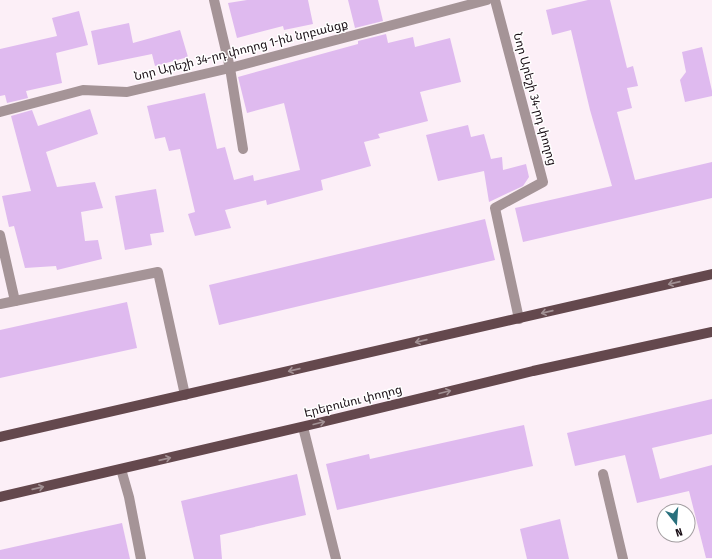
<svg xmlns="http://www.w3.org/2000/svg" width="712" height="559" font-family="'Fira Sans Condensed','Noto Sans Armenian',sans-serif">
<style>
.building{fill:#dfbaef}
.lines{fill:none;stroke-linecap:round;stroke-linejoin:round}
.minor{stroke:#a59497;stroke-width:10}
.major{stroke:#64484d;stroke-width:10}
.oneway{stroke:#a29194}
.labels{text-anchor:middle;stroke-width:3;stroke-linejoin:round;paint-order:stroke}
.street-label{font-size:12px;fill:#180d14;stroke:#fff}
</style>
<rect width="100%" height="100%" fill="#fceff7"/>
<g class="building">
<path d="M247,0H308L313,24L284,30L283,26L237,38L228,3Z"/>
<path d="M348,0H378L383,21L355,28Z"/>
<path d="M588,0H610L627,68L633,66L638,86L627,88L632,108L617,112L635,180L712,162V198L523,242L515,208L612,186L590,110L571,30L552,35L546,10Z"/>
<path d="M79,11L88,45L56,53L62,83L26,91L28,98L7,103L5,95L0,96V49L57,36L52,18Z"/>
<path d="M129,23L133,43L180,30L188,57L155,66L152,54L98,65L91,31Z"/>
<path d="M386,34L388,43L413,37L415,47L450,38L461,82L420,92L428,121L378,134L380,138L364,142L371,166L321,180L323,190L267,205L266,200L225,210L231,228L195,236L188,214L195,212L180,149L169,151L165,137L155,139L147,106L205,93L217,149L225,147L234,180L253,175L254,181L300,170L284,103L247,113L238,77L358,44V41Z"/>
<path d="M702,47L712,91V96L685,102L680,80L686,72L682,52Z"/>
<path d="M90,109L98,134L46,152L57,187L95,182L103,208L81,212L85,241L98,240L102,259L57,270L56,266L25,268L14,226L9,227L2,196L31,191L11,116L32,110L38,126Z"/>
<path d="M468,125L471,137L484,134L491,159L502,157L503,170L526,164L529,177L523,186L489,202L484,171L438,181L426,135Z"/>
<path d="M156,189L164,232L150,234L152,245L125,250L115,196Z"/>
<path d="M485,219L495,260L219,325L209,285Z"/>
<path d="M127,302L137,348L0,378V330Z"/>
<path d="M712,399V434L652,448L660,479L712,465V558H706L689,491L637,503L625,455L575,466L567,433Z"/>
<path d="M524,425L533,466L337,510L326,464L369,454L370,459Z"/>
<path d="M297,474L306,515L220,535L222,559H194L181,501Z"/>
<path d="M560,519L569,559H527L520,529Z"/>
<path d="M122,523L130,559H0V550Z"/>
</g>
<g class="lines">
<g class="minor">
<path d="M214,0L230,68L243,149"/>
<path d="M495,0L543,182L495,208L519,319"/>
<path d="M0,112L83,90L127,92L230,68L487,0"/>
<path d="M0,235L15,301L158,272L185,395"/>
<path d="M0,304L15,301"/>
<path d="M303,427L336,559"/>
<path d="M121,469L129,497L141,559"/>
<path d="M603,474L623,559"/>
</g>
<g class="major">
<path d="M0,437L712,274"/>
<path d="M0,497L318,423L533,371L712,332"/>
</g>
</g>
<defs><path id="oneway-shaft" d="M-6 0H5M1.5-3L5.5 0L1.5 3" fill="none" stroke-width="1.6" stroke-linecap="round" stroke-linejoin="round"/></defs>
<g class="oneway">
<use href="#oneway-shaft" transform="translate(674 283) rotate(167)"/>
<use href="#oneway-shaft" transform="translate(547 312) rotate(167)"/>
<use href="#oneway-shaft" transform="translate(421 341) rotate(167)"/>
<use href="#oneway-shaft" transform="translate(294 370) rotate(167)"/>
<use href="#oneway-shaft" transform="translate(445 392) rotate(-14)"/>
<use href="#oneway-shaft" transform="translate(319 423) rotate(-14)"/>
<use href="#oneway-shaft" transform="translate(165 459) rotate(-13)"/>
<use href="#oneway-shaft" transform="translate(38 488) rotate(-13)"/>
</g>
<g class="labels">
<g class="street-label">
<text transform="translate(241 50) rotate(-14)" y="4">Նոր Արեշի 34-րդ փողոց 1-ին նրբանցք</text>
<text transform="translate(535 99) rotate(75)" y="4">Նոր Արեշի 34-րդ փողոց</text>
<text transform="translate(353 401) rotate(-14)" y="4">Էրեբունու փողոց</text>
</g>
</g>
<g transform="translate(676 523) rotate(163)"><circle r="19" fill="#ffffff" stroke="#a39ea1"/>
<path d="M0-3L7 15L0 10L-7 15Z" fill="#29707d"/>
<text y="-6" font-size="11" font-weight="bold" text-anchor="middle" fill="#180d14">N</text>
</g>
</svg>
